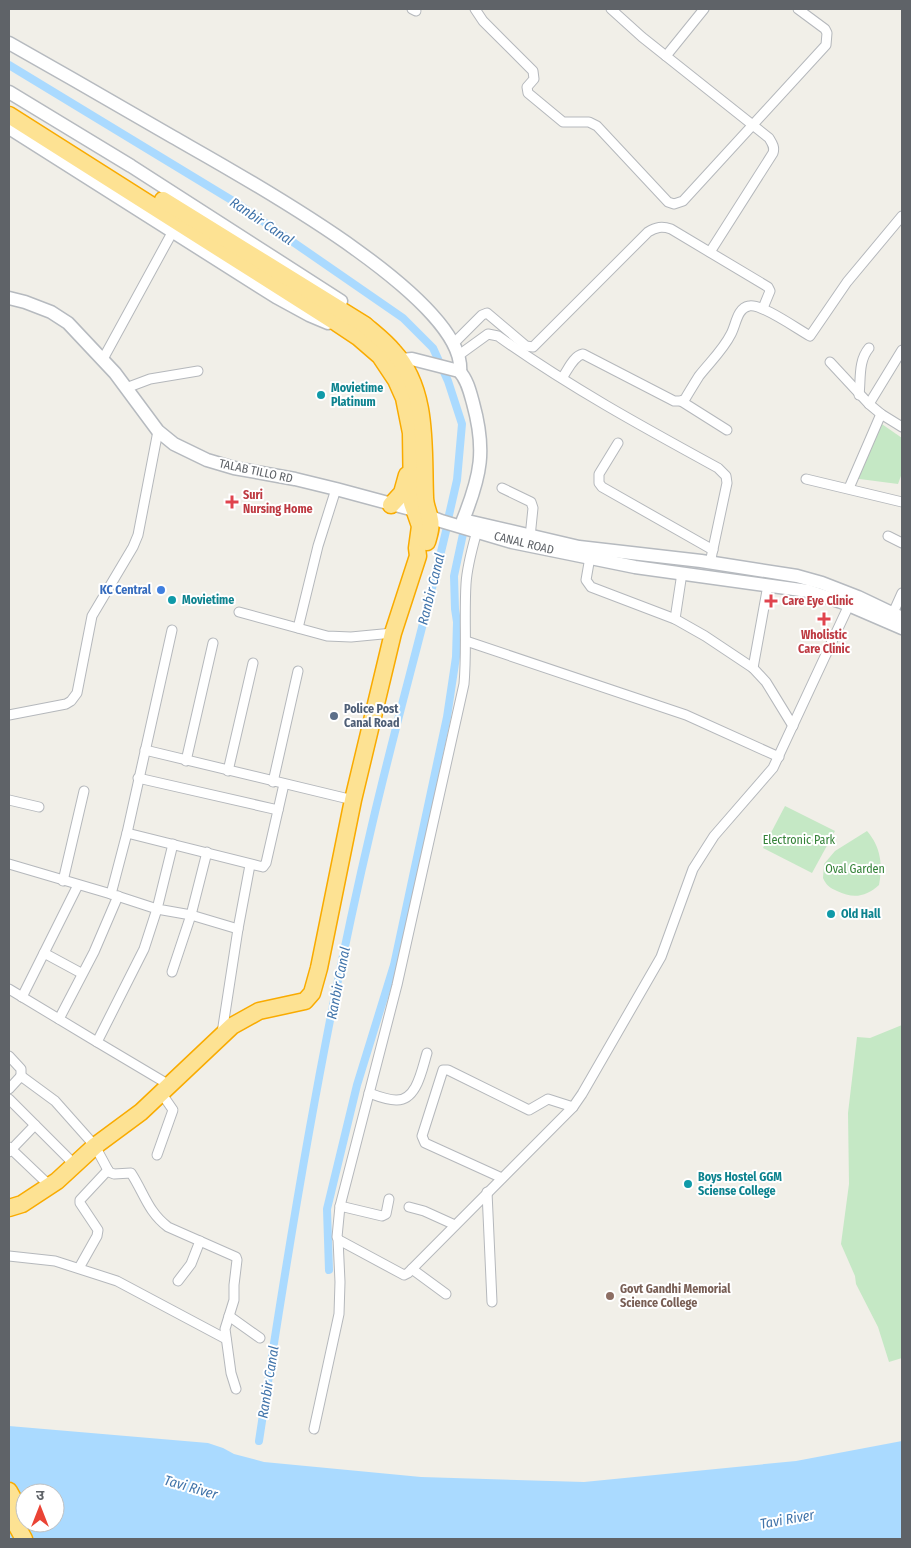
<svg xmlns="http://www.w3.org/2000/svg" width="911" height="1548" font-family="'Fira Sans Condensed','Noto Sans Devanagari',sans-serif">
<style>
.green{fill:#c5e8c5}
.water{fill:#aadaff;fill-rule:evenodd}
.lines{fill:none;stroke-linecap:round;stroke-linejoin:round}
.canal{stroke:#aadaff;stroke-width:8}
.street-casing{stroke:#b5b8bc;stroke-width:11}
.secondary-casing{stroke:#b6babf;stroke-width:15}
.highway-casing{stroke:#f9ab00;stroke-width:19}
.street{stroke:#fff;stroke-width:9}
.secondary{stroke:#fff;stroke-width:12}
.highway{stroke:#fde293;stroke-width:16}
.culture-dot{fill:#0f9aa8;stroke:#fff;stroke-width:2}
.health-dot{fill:#e0444e;stroke:#fff;stroke-width:2}
.shop-dot{fill:#3f7fe0;stroke:#fff;stroke-width:2}
.service-dot{fill:#5c6f8a;stroke:#fff;stroke-width:2}
.education-dot{fill:#8d6e63;stroke:#fff;stroke-width:2}
.labels{text-anchor:middle;stroke-width:4;stroke-linejoin:round;paint-order:stroke}
.culture-label{font-size:12px;font-weight:bold;fill:#0d838f;stroke:#fff;text-anchor:start}
.street-label{font-size:12px;fill:#5f6368;stroke:#fff}
.health-label{font-size:12px;font-weight:bold;fill:#be3a42;stroke:#fff;text-anchor:start}
.shop-label{font-size:12px;font-weight:bold;fill:#366cbe;stroke:#fff;text-anchor:end}
.service-label{font-size:12px;font-weight:bold;fill:#4e5e75;stroke:#fff;text-anchor:start}
.park-label{font-size:12px;fill:#348238;stroke:#fff}
.education-label{font-size:12px;font-weight:bold;fill:#785e54;stroke:#fff;text-anchor:start}
.water-label{font-size:14px;font-style:italic;fill:#4174aa;stroke:#fff}
</style>
<rect width="100%" height="100%" fill="#f1efe8"/>
<g class="green">
<path d="M876,420L902,438V473L898,484L852,478Z"/>
<path d="M785,806L835,831L812,873L763,848Z"/>
<path d="M867,831C881,847 883,866 879,885C866,897 853,899 837,891C830,888 826,885 823,878L824,864L835,851Z"/>
<path d="M902,1025V1358L889,1362L878,1327L856,1284L855,1276L841,1244L849,1184L848,1113L857,1037L870,1038Z"/>
</g>
<path class="water" d="M9,1426L208,1443L223,1448L234,1454L264,1462L421,1477L584,1482L796,1461L902,1441V1539H9ZM25,1493H55V1523H25Z"/>
<g class="lines">
<g class="canal">
<path d="M9,65L238,204L403,318L433,348L448,381L462,424L457,480L449,515"/>
<path d="M329,1270L327,1209L357,1085L394,965L447,717L456,657L457,622L455,609L454,576L463,534"/>
<path d="M259,1441C290,1235 324,1028 372,825C395,726 423,629 446,531"/>
</g>
<defs>
<g id="street">
<path d="M412,9L416,11"/>
<path d="M475,9L483,21L533,71L534,79L527,87L528,93L563,122H589L597,126L668,202L674,204L683,201L826,45L827,33L825,29L798,9"/>
<path d="M611,9L642,37L769,138C772,143 775,147 773,153L710,252"/>
<path d="M666,56L704,9"/>
<path d="M453,344L482,315L487,313L526,346L533,347L648,232C656,227 662,226 671,229L768,287L770,291L763,308"/>
<path d="M459,355L488,334L498,336C568,386 643,427 718,468L726,476L727,483L710,563"/>
<path d="M103,359L173,231"/>
<path d="M830,362L869,404L881,414L902,427"/>
<path d="M562,378C568,370 573,356 583,354L674,401H681L685,399C689,392 694,384 699,376C710,362 723,350 731,334C736,325 737,308 749,306C761,303 797,329 810,336L847,282L902,216"/>
<path d="M126,388L150,379L198,371"/>
<path d="M859,395C861,379 858,361 869,348"/>
<path d="M681,401L727,430"/>
<path d="M869,404L902,350"/>
<path d="M618,443L599,474V483L602,487L713,550"/>
<path d="M806,479L902,502"/>
<path d="M502,488L531,502L533,508L530,537"/>
<path d="M849,488L881,414"/>
<path d="M477,531C472,549 467,566 466,584C464,617 467,650 464,684L397,985L340,1206L337,1237L339,1240L404,1275L408,1273L573,1107L582,1094L661,957L693,869L714,836L773,768L849,605"/>
<path d="M888,536L902,543"/>
<path d="M590,557L586,580L591,587L675,619L705,636L753,668L766,682L793,726"/>
<path d="M239,612L327,636L351,637L393,633"/>
<path d="M893,613L902,593"/>
<path d="M675,619L682,573"/>
<path d="M298,628L318,546L336,489"/>
<path d="M466,641L686,715L779,757"/>
<path d="M753,668L768,585"/>
<path d="M9,715L66,704L71,701L77,693L92,616L133,547L138,535L158,431"/>
<path d="M145,750L353,800"/>
<path d="M186,761L213,643"/>
<path d="M228,771L253,663"/>
<path d="M138,778L278,810"/>
<path d="M273,782L298,671"/>
<path d="M9,800L39,807"/>
<path d="M127,833L263,867L266,863L284,784"/>
<path d="M173,844L157,909L191,915L238,929"/>
<path d="M9,864L111,894"/>
<path d="M63,881L84,791"/>
<path d="M44,953L81,973"/>
<path d="M172,972L191,915L207,852"/>
<path d="M9,989L97,1042"/>
<path d="M22,997L78,885"/>
<path d="M59,1019L94,952L118,896"/>
<path d="M222,1033L238,929L250,865"/>
<path d="M9,1056L21,1069V1076"/>
<path d="M171,1086L97,1042L144,949L157,909L111,894L127,833L172,630"/>
<path d="M9,1089L21,1076L55,1101L95,1146L109,1172L114,1174L131,1173C144,1193 148,1212 168,1227L236,1257L237,1260L234,1285V1300L225,1329L231,1373L236,1389"/>
<path d="M369,1093C377,1096 387,1100 396,1100C417,1101 422,1069 427,1053"/>
<path d="M9,1099L75,1165"/>
<path d="M9,1147L50,1186"/>
<path d="M9,1152L35,1125"/>
<path d="M157,1155L173,1110L162,1094"/>
<path d="M502,1178L425,1143L422,1136L443,1070H448L529,1110L548,1099L573,1107"/>
<path d="M487,1192L492,1302"/>
<path d="M340,1206L382,1216L386,1214L389,1199"/>
<path d="M409,1207L424,1211L455,1225"/>
<path d="M9,1256L55,1261L117,1281L226,1339"/>
<path d="M79,1268L97,1236L98,1230L80,1203V1200L108,1170"/>
<path d="M412,1269L446,1294"/>
<path d="M178,1281L191,1264L200,1241"/>
<path d="M229,1316L260,1338"/>
<path d="M314,1429L339,1314L340,1282L338,1239"/>
</g>
<g id="secondary">
<path d="M9,43C64,74 118,105 173,137C232,171 468,298 460,372"/>
<path d="M9,92L131,166L341,301"/>
<path d="M9,128L276,297L309,315L328,323"/>
<path d="M9,298L25,302L51,312L68,323L115,373L158,431L174,444L207,460L234,468L295,479L336,489L414,510L441,521L512,542L635,567L808,591L844,603L902,628"/>
<path d="M401,360L412,359L459,371C467,379 470,392 473,403C486,450 481,475 463,520L579,547L701,561L797,576L822,583L858,597L902,618"/>
</g>
<g id="highway">
<path d="M9,115L337,323L358,337L380,356L396,380L404,398L411,433L412,503L420,526L417,548L418,556L393,633L353,800L319,968L312,993L305,1001L259,1011L232,1026L141,1112L95,1146L57,1181L22,1204L9,1208"/>
<path d="M163,200L365,325C374,333 385,341 393,351C429,390 423,448 425,497C425,506 429,512 430,520C432,527 429,535 427,542"/>
<path d="M391,505L402,493L407,475"/>
<path d="M9,1491L25,1520"/>
<path d="M9,1512L24,1539"/>
</g>
</defs>
<use href="#street" class="street-casing"/>
<use href="#secondary" class="secondary-casing"/>
<use href="#highway" class="highway-casing"/>
<use href="#street" class="street"/>
<use href="#secondary" class="secondary"/>
<use href="#highway" class="highway"/>
</g>
<g class="culture-dot">
<circle cx="321" cy="395" r="5"/>
<circle cx="172" cy="600" r="5"/>
<circle cx="831" cy="914" r="5"/>
<circle cx="688" cy="1184" r="5"/>
</g>
<g class="health-dot">
<path d="M229.5 494.5h5v5h5v5h-5v5h-5v-5h-5v-5h5z"/>
<path d="M768.5 593.5h5v5h5v5h-5v5h-5v-5h-5v-5h5z"/>
<path d="M821.5 611.5h5v5h5v5h-5v5h-5v-5h-5v-5h5z"/>
</g>
<circle class="shop-dot" cx="161" cy="590" r="5"/>
<circle class="service-dot" cx="334" cy="716" r="5"/>
<circle class="education-dot" cx="610" cy="1296" r="5"/>
<g class="labels">
<g class="culture-label">
<text x="331" y="392">Movietime<tspan x="331" dy="14">Platinum</tspan></text>
<text x="182" y="604">Movietime</text>
<text x="841" y="918">Old Hall</text>
<text x="698" y="1181">Boys Hostel GGM<tspan x="698" dy="14">Sciense College</tspan></text>
</g>
<g class="street-label">
<text transform="translate(256 471) rotate(12)" y="4">TALAB TILLO RD</text>
<text transform="translate(524 543) rotate(14)" y="4">CANAL ROAD</text>
</g>
<g class="health-label">
<text x="243" y="499">Suri<tspan x="243" dy="14">Nursing Home</tspan></text>
<text x="782" y="605">Care Eye Clinic</text>
<text x="824" y="639" text-anchor="middle">Wholistic<tspan x="824" dy="14">Care Clinic</tspan></text>
</g>
<g class="shop-label">
<text x="151" y="594">KC Central</text>
</g>
<g class="service-label">
<text x="344" y="713">Police Post<tspan x="344" dy="14">Canal Road</tspan></text>
</g>
<g class="park-label">
<text x="799" y="844">Electronic Park</text>
<text x="855" y="873">Oval Garden</text>
</g>
<g class="education-label">
<text x="620" y="1293">Govt Gandhi Memorial<tspan x="620" dy="14">Science College</tspan></text>
</g>
<g class="water-label">
<text transform="translate(262 221) rotate(34)" y="5">Ranbir Canal</text>
<text transform="translate(431 589) rotate(-76)" y="5">Ranbir Canal</text>
<text transform="translate(338 983) rotate(-79)" y="5">Ranbir Canal</text>
<text transform="translate(268 1382) rotate(-81)" y="5">Ranbir Canal</text>
<text transform="translate(191 1487) rotate(16)" y="5">Tavi River</text>
<text transform="translate(787 1519) rotate(-10)" y="5">Tavi River</text>
</g>
</g>
<rect width="911" height="1548" fill="none" stroke="#5f6368" stroke-width="20"/>
<g transform="translate(40 1508)"><circle r="24" fill="#ffffff" stroke="#bfc1c3"/>
<path d="M0-4L9 19L0 12L-9 19Z" fill="#ea4335"/>
<text y="-8" font-size="14" font-weight="bold" text-anchor="middle" fill="#5f6368">उ</text>
</g>
</svg>
